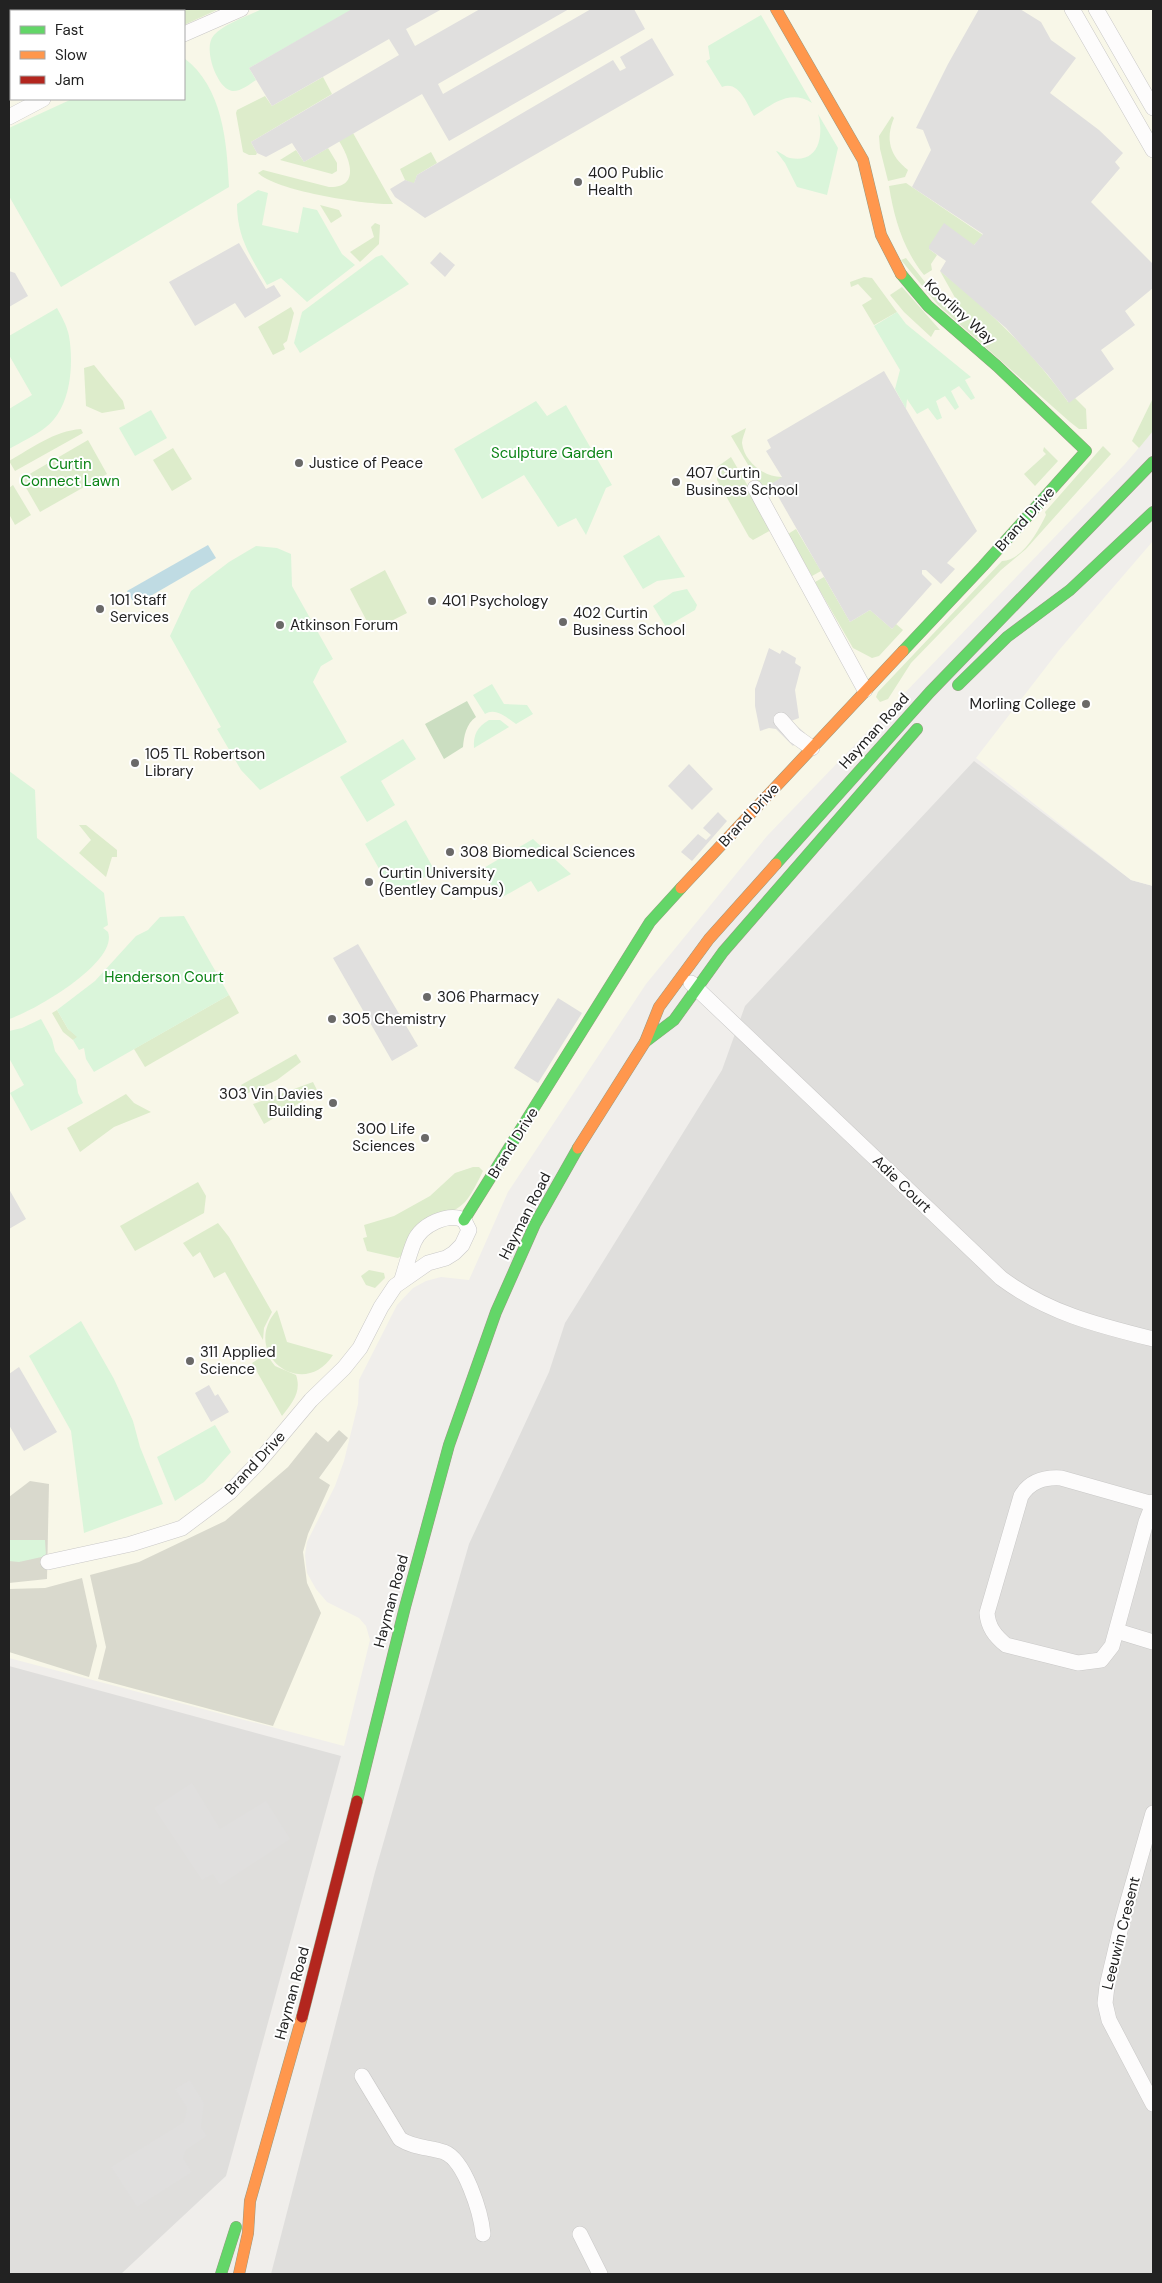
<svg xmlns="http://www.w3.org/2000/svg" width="1162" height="2283" font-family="'DM Sans',sans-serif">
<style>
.residential{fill:#dfdedc}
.education{fill:#f8f7e8;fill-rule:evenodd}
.construction{fill:#d9d9cd}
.grass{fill:#ddeccb}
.forest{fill:#cbdec1}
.park{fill:#daf5da}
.parking{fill:#e0dfde}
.water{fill:#bfdbe3}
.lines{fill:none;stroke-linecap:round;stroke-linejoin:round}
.street-casing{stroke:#c9c8c7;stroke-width:16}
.fast-casing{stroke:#999a82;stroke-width:12}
.slow-casing{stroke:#999a82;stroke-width:12}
.jam-casing{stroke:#999a82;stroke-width:12}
.street{stroke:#fdfcfc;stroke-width:15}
.fast{stroke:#63d668;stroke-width:11}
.slow{stroke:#ff974d;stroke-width:11}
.jam{stroke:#b3261e;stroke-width:11}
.poi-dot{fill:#6a6968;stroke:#fff;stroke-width:2}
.labels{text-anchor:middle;stroke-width:4;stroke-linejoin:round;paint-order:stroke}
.poi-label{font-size:15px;fill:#222;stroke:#fff;text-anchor:start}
.street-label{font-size:15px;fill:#222;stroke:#fff}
.park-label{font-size:15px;fill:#0c8416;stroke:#fff}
</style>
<rect width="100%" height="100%" fill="#f0eeeb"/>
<g class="residential">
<path d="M974,761L1131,880L1153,886V2274H271L375,1872L469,1544L549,1372L565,1323L722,1070L745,1006Z"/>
<path d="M9,1666L341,1756L226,2176L121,2274H9Z"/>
</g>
<g class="education">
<path d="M9,9H1153V431L1125,464L767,836L646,984L508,1192L469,1280L441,1277L426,1281L413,1288L397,1305L359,1380L358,1404L344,1461L335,1486L307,1542L305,1555L307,1573L316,1589L327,1602L359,1618L366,1626L370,1640L344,1746L9,1658ZM11,11H184V99H11Z"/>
<path d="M1153,541V886L1131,880L976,758L1060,649Z"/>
</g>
<g class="construction">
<path d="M339,1430L348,1438L319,1478L330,1485L308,1534L303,1552L307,1583L321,1613L273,1726L98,1679L106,1647L90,1575L139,1562L225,1521L288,1467L316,1432L328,1442Z"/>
<path d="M30,1481L49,1484L47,1579L9,1583V1497Z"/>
<path d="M82,1578L97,1646L89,1677L9,1652V1589L45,1588Z"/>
</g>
<g class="grass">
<path d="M172,9H219L184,25V11H168Z"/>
<path d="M323,77L332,94L251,142L257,153L256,155H249L243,152L236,113L237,110L265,96L272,106Z"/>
<path d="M892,116L894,118C885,139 890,156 908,170L905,177L888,181L880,149L879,136Z"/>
<path d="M353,133L393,204C366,205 276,191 258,173L263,170L329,187C362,188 349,157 339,141Z"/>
<path d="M328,148L337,163V171L332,174L280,160L296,150L304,162Z"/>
<path d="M431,152L437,163L417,175L414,184L405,180L400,169Z"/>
<path d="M906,183L983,235L974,245L929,249L937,255L931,264L932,270L924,275C903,249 894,218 889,186Z"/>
<path d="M320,205L339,210L342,216L331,223Z"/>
<path d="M375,223L380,225L379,244L360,262L350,252L374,237L371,227Z"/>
<path d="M906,258L932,291L952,309L958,303L940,271C988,309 1033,352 1068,402L1075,398L1086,409L1087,429H1079L1070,422L938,305L901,260Z"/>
<path d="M864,277L872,278L897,312L874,325L862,305L872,299L858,284L851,287L850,282Z"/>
<path d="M902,287L940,330H935L931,337L904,312L890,295Z"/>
<path d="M291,307L294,313L287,341L283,344L285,349L273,355L258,327Z"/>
<path d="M94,365L123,401L125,409L102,413L86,406L84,368Z"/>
<path d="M1153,398V431L1139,448L1132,441Z"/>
<path d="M746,428C745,433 742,438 742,443C744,462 765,478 783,477L771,484L776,492L767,497L731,436Z"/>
<path d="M81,429L83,433L15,471L9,461C32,448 54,431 81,429Z"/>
<path d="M88,440L107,474L40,512L21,479Z"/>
<path d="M1103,446L1111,454L1026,549L1001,570L911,663L888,699L880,702L876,697L878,692L1002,561C1023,560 1038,531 1046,515L1045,512Z"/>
<path d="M1044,447L1058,461L1035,486L1024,474L1046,454L1043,451Z"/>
<path d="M173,448L192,479L172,491L153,460Z"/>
<path d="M731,457L773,529L753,540L749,537L717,480V467Z"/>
<path d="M13,485L31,515L15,525L9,514V488Z"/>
<path d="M796,529L821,571L812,576L788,534Z"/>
<path d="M385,570L407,613L372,631L350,589Z"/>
<path d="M824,577L850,622L870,610L892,629L896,624L903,630L879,656L872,658L853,648L815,582Z"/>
<path d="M79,825H86L117,850V857H112L106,877L79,853L91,840Z"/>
<path d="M229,995L239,1013L145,1067L134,1049Z"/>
<path d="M57,1010L68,1029L78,1037L73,1040L63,1032L52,1013Z"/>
<path d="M296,1054L301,1062L277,1080L246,1094L241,1085Z"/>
<path d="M313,1082L318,1092L264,1124L253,1104Z"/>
<path d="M126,1094L134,1103L151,1112L114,1127L80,1152L67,1128Z"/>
<path d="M473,1167H479L483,1171C478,1181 472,1194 465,1202C439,1227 414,1206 403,1255L398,1258L367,1251L363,1238L367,1237L364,1225L394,1216L430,1196L455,1173Z"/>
<path d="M198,1182L206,1196L204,1213L135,1251L120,1226Z"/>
<path d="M218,1223L229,1237L272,1312L264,1328L263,1340L225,1272L214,1278L200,1252L193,1257L183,1243Z"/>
<path d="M369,1270L384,1273L385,1278L375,1288L366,1285L361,1276Z"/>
<path d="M277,1310L287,1342L333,1355C303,1402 239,1353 277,1310Z"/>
<path d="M266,1354L275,1366L296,1375C302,1392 292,1403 282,1416L252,1363Z"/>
</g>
<path class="forest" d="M467,701L476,717C466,724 464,736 463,747L444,759L425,724Z"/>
<g class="park">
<path d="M9,9H157L154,11H11V21H9Z"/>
<path d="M262,9H354L249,68L256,80C250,84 240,92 232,91C217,89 202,47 214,35C224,24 248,16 262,9Z"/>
<path d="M761,15L812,103C790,89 773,104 754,116C747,104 739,80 722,87L706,61L710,59L708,46Z"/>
<path d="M184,58C223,87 227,143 229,187L61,287L9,196V128L72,99H184Z"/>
<path d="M818,114L838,148L827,195L797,187L785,163L776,151C781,152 785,157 790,158C820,164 824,134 818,114Z"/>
<path d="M258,190L268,193L262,225L298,233L303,207L317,210L342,254L355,265L307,302L281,278L267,285C251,257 237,238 237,204Z"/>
<path d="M382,255L409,284L300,353L294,343L302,312L376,257Z"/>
<path d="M57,308C62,317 67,326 69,336C74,365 71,408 46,427C35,436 21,442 9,449V409L32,395L9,355V336Z"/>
<path d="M897,312L906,324L971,377L965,380L975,398L971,400L959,386L951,391L959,407L955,410L945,396L936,401L942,418L937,420L928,408L917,414L907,399L906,409L895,389L900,370L874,326Z"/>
<path d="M536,401L547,416L566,405L612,485L606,488L586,535L576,518L558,527L524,475L482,499L454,449Z"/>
<path d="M151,410L167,438L135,456L119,428Z"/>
<path d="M659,535L685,577L657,581L643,589L623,556Z"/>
<path d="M256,546L277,548L291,554L292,586L333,659L321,666L313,682L347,742L260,790L241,770L217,729L221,727L170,636L191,591L229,562Z"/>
<path d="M687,589L697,605L695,610L666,627L653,606L673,592Z"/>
<path d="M492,684L504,704L527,705L533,714L516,724C507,718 496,707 485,714L473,695Z"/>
<path d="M489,720H500L509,727L474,748C473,735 477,727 489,720Z"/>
<path d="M403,739L416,759L381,781L395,805L367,822L340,777Z"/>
<path d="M9,771L35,790L37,838L104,893L108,925L103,928L108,932C119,962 33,1012 9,1019Z"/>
<path d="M406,820L435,871L394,895L365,844Z"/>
<path d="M533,839L571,874L538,892L531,881L499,899L482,869Z"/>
<path d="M184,916L229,995L94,1072L86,1059L84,1048L79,1050L73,1040L77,1037L68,1029L57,1010L95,981L136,936L148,930L160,917Z"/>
<path d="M41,1019L52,1039L55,1051L76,1080L78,1093L83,1103L31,1131L10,1093L24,1085L9,1058V1031L22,1028Z"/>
<path d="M81,1321L114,1379L133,1421L140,1447L163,1504L84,1533L71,1431L29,1356Z"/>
<path d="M215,1425L231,1452L204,1482L175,1501L157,1457Z"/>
<path d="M9,1540H45L46,1556L19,1562L9,1561Z"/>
</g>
<g class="parking">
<path d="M352,9H442L406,29L415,46L480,9H569L438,84L443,94L591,9H634L645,29L449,141L422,94L304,162L292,143L266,157L257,153L251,142L399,55L389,39L272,106L249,68Z"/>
<path d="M979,9H1020L1041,22L1051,40L1076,58L1050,93L1099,130L1123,153L1115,162L1120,168L1091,202L1153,264V288L1125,311L1135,325L1101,350L1114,369L1069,403L1048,375L1006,328L940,271L946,261L929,249V246L944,223L974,245L983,234L912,187L931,150L923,130L916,128L948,64Z"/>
<path d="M652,38L674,75L425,218L395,197L390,189L405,180L414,183L417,175L613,60L620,71L626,68L620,57Z"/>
<path d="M239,243L266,289L274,285L281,296L245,318L235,303L195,326L169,282Z"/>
<path d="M440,252L455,265L445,277L430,263Z"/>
<path d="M9,271L15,273L28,296L9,307Z"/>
<path d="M884,371L977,531L947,563L955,569L941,584L926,570H922V574L932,584L892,629L870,610L850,622L771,484L782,477L766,451L771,448L767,440Z"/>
<path d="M769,648L780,654L782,650L796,658L795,663L801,667L795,690L799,718L791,721L805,733L793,746L776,729L769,728L760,731L755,706V689Z"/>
<path d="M689,764L713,789L692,810L668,786Z"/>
<path d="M718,812L727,821L692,861L681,852L698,834L706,840L711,835L703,828Z"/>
<path d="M358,944L418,1046L392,1061L333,958Z"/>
<path d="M558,998L582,1013L538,1083L514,1068Z"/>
<path d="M9,1189L26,1219L9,1229Z"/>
<path d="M19,1367L57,1432L24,1451L9,1425V1374Z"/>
<path d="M209,1385L215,1396L218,1394L229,1412L211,1422L195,1393Z"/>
<path d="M192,1783L220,1829L266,1801L290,1839L220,1885L213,1874L202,1880L154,1808Z"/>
<path d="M190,2080L204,2103L201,2127L207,2136L186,2150L183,2158L192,2172L137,2207L111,2167L184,2122L187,2108L175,2089Z"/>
</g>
<path class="water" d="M208,545L216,558L135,605L127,591Z"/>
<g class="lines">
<defs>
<g id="street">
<path d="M1072,9L1153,150"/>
<path d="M1096,9L1153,108"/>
<path d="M184,34L241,9"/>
<path d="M9,117L43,99"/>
<path d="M755,488L865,690"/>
<path d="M781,720L795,736L812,748"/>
<path d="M691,983L1001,1278C1048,1313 1097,1325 1153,1339"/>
<path d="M1153,1502V1504L1146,1522L1112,1646L1101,1660L1078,1663L1006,1645C995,1636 988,1627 987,1613L1021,1496C1030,1481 1044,1477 1061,1478L1153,1504"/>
<path d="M48,1562L131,1544L182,1528L230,1492L257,1464L311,1400L344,1368L360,1348L381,1307L395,1286L428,1263L446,1258L454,1253L462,1245L469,1230L464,1220C448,1212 421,1225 414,1242C409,1254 406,1267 402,1279"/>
<path d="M1117,1631L1153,1642"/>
<path d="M1153,1813L1123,1918L1107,1986L1105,2003L1109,2020L1153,2104"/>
<path d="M362,2076L400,2139C414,2148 429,2147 444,2152C465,2160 481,2213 483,2234"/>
<path d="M580,2234L600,2274"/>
</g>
<g id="fast">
<path d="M901,274L928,306L997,366L1086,451L983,566L903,651"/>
<path d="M958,685L1007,637L1070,590L1153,512"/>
<path d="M776,864L930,692L1153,462"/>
<path d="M645,1042L674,1020L723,952L917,729"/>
<path d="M464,1220L650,922L681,888"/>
<path d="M357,1801L405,1607L449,1445L496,1312L535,1224L578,1148"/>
<path d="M221,2274L236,2227"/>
</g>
<g id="slow">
<path d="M776,9L863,160L881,235L901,274"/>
<path d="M681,888L903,651"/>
<path d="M578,1148L645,1042L659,1007L709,939L776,864"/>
<path d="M239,2274L248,2233L250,2201L302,2017"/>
</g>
<path id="jam" d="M302,2017L357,1801"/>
</defs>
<use href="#street" class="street-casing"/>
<use href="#fast" class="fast-casing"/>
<use href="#slow" class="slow-casing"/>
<use href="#jam" class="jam-casing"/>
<use href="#street" class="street"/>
<use href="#fast" class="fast"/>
<use href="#slow" class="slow"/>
<use href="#jam" class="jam"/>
</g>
<g class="poi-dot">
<circle cx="578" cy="182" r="5"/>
<circle cx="299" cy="463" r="5"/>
<circle cx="676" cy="482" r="5"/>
<circle cx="432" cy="601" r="5"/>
<circle cx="100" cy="609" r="5"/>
<circle cx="563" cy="622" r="5"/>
<circle cx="280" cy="625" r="5"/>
<circle cx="1086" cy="704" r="5"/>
<circle cx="135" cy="763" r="5"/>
<circle cx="450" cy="852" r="5"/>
<circle cx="369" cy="882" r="5"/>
<circle cx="427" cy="997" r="5"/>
<circle cx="332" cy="1019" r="5"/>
<circle cx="333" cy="1103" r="5"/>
<circle cx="425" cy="1138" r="5"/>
<circle cx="190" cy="1361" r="5"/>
</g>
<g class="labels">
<g class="poi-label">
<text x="588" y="178">400 Public<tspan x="588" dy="17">Health</tspan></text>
<text x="309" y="468">Justice of Peace</text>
<text x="686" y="478">407 Curtin<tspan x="686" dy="17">Business School</tspan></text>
<text x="110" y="605">101 Staff<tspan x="110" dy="17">Services</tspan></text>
<text x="442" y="606">401 Psychology</text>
<text x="573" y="618">402 Curtin<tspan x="573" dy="17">Business School</tspan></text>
<text x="290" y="630">Atkinson Forum</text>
<text x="1076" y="709" text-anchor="end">Morling College</text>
<text x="145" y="759">105 TL Robertson<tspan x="145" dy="17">Library</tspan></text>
<text x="460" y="857">308 Biomedical Sciences</text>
<text x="379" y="878">Curtin University<tspan x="379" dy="17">(Bentley Campus)</tspan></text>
<text x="437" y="1002">306 Pharmacy</text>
<text x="342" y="1024">305 Chemistry</text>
<text x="323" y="1099" text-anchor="end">303 Vin Davies<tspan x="323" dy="17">Building</tspan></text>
<text x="415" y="1134" text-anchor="end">300 Life<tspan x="415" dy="17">Sciences</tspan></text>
<text x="200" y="1357">311 Applied<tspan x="200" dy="17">Science</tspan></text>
</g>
<g class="street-label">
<text transform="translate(960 312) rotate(42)" y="5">Koorliny Way</text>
<text transform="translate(1025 519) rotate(-48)" y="5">Brand Drive</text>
<text transform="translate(874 731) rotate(-48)" y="5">Hayman Road</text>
<text transform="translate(749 815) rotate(-47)" y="5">Brand Drive</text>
<text transform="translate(513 1143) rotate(-58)" y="5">Brand Drive</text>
<text transform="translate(902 1184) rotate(44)" y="5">Adie Court</text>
<text transform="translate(525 1216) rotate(-63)" y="5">Hayman Road</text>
<text transform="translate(255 1463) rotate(-47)" y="5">Brand Drive</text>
<text transform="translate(391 1601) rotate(-75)" y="5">Hayman Road</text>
<text transform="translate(1121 1933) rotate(-76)" y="5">Leeuwin Cresent</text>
<text transform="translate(292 1993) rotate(-75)" y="5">Hayman Road</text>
</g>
<g class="park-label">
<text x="552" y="458">Sculpture Garden</text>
<text x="70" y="469">Curtin<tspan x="70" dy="17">Connect Lawn</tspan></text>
<text x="164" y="982">Henderson Court</text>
</g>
</g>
<rect width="1162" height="2283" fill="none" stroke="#222222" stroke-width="20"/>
<rect x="10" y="10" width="175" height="90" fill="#ffffff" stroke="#a7a7a7"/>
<rect x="20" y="26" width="25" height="8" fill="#63d668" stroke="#a7a7a7"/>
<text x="55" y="35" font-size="15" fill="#222222">Fast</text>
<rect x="20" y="51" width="25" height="8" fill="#ff974d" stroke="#a7a7a7"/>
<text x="55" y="60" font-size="15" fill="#222222">Slow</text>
<rect x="20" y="76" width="25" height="8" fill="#b3261e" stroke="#a7a7a7"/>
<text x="55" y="85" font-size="15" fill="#222222">Jam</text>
</svg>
